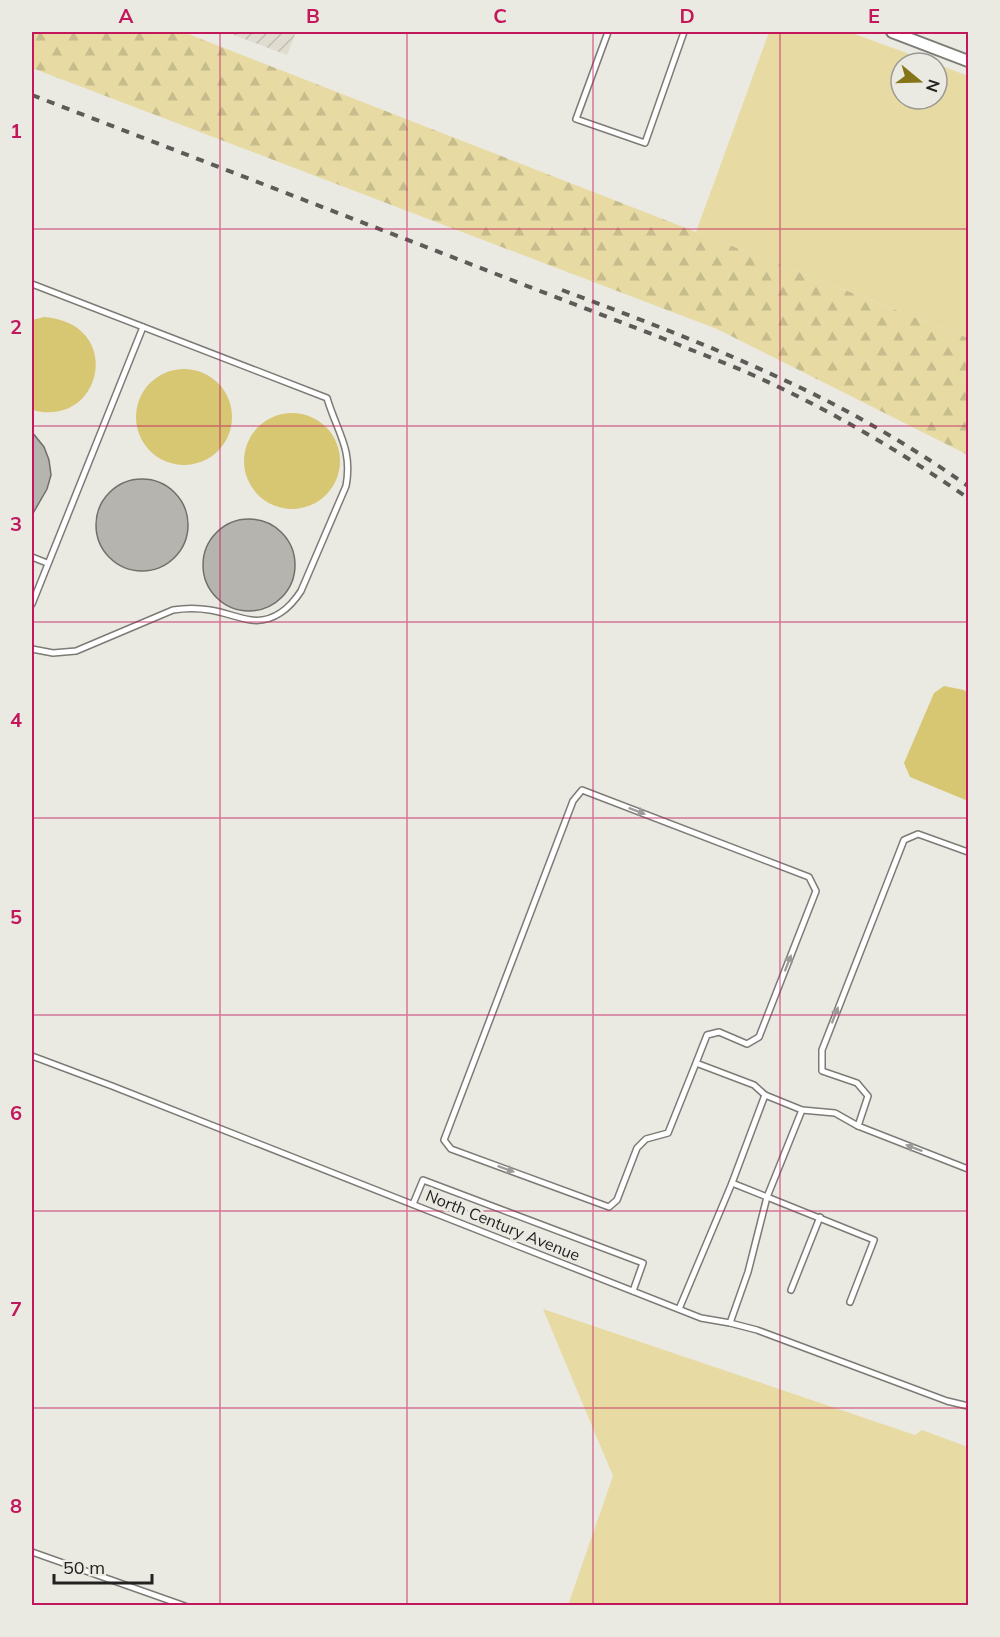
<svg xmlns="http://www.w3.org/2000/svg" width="1000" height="1637" font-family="Mulish,sans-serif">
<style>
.industrial{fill:url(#industrial-furrows)}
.green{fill:#e7dba3}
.forest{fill:url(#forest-firs)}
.water{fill:#d7c672}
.building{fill:#b5b4ae;stroke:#706f6a;stroke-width:1.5}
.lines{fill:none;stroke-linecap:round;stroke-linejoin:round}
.lane-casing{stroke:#7c7b75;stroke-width:8}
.street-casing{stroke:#7c7b75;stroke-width:14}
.lane{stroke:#fff;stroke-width:5}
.street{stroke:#fff;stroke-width:10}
.rail{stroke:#5b5b57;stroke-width:4;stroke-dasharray:8 8;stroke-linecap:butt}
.oneway{fill:#9c9c9b}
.grid{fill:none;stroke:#c2185b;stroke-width:1.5;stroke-opacity:0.55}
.labels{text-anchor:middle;stroke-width:6;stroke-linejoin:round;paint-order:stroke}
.street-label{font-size:16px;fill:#222220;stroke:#eae9e2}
.neatline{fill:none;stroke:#c2185b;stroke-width:2}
.grid-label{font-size:20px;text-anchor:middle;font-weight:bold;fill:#c2185b}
</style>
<defs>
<pattern id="industrial-furrows" width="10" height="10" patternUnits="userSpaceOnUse" patternTransform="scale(1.5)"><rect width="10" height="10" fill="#e0ddd0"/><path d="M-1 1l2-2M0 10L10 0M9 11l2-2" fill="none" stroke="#c0bdb2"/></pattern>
<pattern id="forest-firs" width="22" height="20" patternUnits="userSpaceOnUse" patternTransform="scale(1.5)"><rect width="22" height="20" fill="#e7dba3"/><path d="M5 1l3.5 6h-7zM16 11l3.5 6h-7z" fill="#c6bc8c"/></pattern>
</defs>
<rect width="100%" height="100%" fill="#eae9e2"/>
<path class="industrial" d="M226,32H296L287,55Z"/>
<g class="green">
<path d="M769,32H849L934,63H901V99H937V64L968,76V338L696,232Z"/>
<path d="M543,1309L915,1435L922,1430L968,1447V1605H568L613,1476Z"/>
</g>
<path class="forest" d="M32,32H183L968,338V455L717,329L32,68Z"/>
<g class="water">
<path d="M44,317C125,323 103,429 32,410V320Z"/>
<circle cx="184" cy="417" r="48"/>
<circle cx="292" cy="461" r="48"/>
<path d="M944,686L964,690L968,693V801L910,777L904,763L934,693Z"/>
</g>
<g class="building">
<path d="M32,432L44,447L49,460L51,475L47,489L32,515Z"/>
<circle cx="142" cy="525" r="46"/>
<circle cx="249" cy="565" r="46"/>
</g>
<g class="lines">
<defs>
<g id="lane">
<path d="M608,32L576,119L645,143L684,32"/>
<path d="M32,284L327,398C337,432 353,449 346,486L301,591C290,608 273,623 251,620C237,618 224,612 210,610C198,608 185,608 173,610L76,651L53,653L32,649"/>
<path d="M32,557L47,563"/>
<path d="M32,604L143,327"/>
<path d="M32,1056L112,1086L701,1318L730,1323L757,1330L947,1401L968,1406"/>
<path d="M696,1063L707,1035L719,1032L747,1044L759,1037L816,891L809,877L582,790L573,801L444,1140L451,1149L609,1207L617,1200L637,1148L646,1139L668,1133L696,1063L754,1085L765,1095"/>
<path d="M802,1110L835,1113L858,1126L968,1169"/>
<path d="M858,1126L868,1096L857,1083L822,1071V1050L904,840L918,834L968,852"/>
<path d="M732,1183L765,1095L802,1110L767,1197L874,1240L850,1302"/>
<path d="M413,1204L423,1180L643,1263L633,1291"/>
<path d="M791,1290L820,1217"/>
<path d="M679,1309L732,1183L767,1197L748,1272L730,1323"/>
<path d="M32,1552L185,1606"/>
</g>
<path id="street" d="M892,32L968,61"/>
</defs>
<use href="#lane" class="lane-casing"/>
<use href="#street" class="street-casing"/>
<use href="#lane" class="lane"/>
<use href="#street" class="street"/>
<g class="rail">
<path d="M32,95L662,338C693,351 724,362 755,376C830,410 900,451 968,498"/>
<path d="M562,290C642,320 722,350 799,387C858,415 915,449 968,486"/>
</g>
</g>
<defs><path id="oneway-solid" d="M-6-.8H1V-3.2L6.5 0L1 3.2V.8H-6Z" transform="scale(1.5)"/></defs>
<g class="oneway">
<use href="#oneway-solid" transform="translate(637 811) rotate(21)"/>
<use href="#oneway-solid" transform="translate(788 963) rotate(-69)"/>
<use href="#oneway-solid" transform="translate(835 1015) rotate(-69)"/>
<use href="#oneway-solid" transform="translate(914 1148) rotate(-159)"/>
<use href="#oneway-solid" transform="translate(506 1169) rotate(20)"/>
</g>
<path class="grid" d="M220,32V1606M407,32V1606M593,32V1606M780,32V1606M32,229H968M32,426H968M32,622H968M32,818H968M32,1015H968M32,1211H968M32,1408H968"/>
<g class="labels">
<g class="street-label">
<text transform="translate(503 1225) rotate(22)" y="6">North Century Avenue</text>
</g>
</g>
<rect width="1000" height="1637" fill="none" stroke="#eae9e2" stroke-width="66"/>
<g transform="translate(919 81) rotate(109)"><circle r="28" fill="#eae9e2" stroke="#9a9994" stroke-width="1.5"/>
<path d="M0-4.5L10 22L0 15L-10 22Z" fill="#867518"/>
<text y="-9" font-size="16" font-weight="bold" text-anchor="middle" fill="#222220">N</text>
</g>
<path d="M54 1574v9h98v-9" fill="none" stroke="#222220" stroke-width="3"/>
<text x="63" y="1574" font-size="18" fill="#222220" stroke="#eae9e2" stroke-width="4.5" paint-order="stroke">50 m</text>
<rect x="33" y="33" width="934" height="1571" class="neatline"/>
<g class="grid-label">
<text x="126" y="23">A</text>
<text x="313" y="23">B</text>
<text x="500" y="23">C</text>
<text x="687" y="23">D</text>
<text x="874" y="23">E</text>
<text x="16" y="138">1</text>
<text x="16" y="334">2</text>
<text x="16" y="531">3</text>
<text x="16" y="727">4</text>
<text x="16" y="924">5</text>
<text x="16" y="1120">6</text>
<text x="16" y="1316">7</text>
<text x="16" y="1513">8</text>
</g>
</svg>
